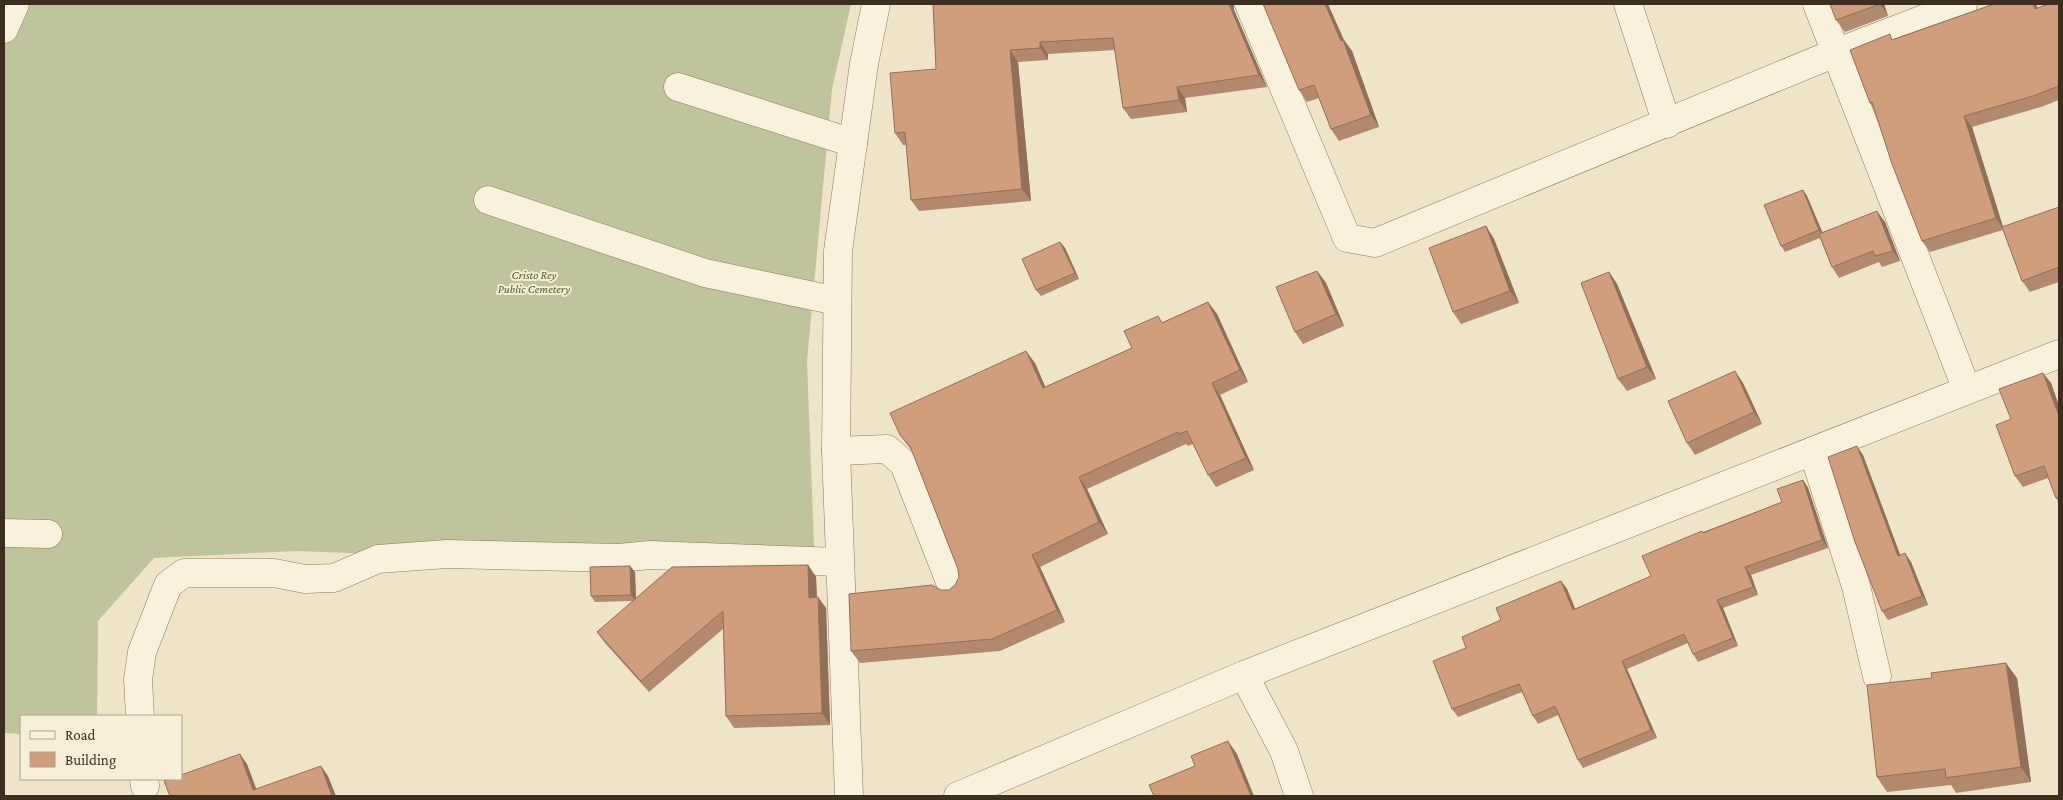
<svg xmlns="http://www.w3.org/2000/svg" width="2063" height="800" font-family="'Crimson Pro',serif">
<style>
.cemetery{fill:#bfc49a}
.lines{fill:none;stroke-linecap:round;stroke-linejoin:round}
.minor-casing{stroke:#8d765c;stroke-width:29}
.minor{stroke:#faf1dc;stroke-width:28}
.wall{fill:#b2896c}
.shaded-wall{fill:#916f58}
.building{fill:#cf9f7d;stroke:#916f58}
.labels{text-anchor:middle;stroke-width:4;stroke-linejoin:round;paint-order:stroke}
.park-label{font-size:12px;font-style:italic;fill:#4d5a26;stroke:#f7eed8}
</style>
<rect width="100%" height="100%" fill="#f0e4c8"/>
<path class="cemetery" d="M4,4H851L832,89L807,361L815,571L296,551L154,558L98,621L97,716H21V734L4,733Z"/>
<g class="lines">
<defs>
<g id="minor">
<path d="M1249,4L1347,238L1375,243L1835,53L1963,4"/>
<path d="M1628,4L1667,124"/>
<path d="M1817,4L1967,390"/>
<path d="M4,29L15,4"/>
<path d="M678,87L853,143"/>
<path d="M488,200L705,273L837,301"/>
<path d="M836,451L887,449L904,464L952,587"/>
<path d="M1813,451L1856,586L1877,676"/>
<path d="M4,533L48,534"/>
<path d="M1244,675L1284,751L1299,796"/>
<path d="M140,716L138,680L142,652L168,585L184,573H274L305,579L334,578L378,559L447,554L619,558L650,555L839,562"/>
<path d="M144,779L145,786"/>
<path d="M849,796L836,451L838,251L864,64L876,4"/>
<path d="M958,796L1244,675L2059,354"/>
</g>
</defs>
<use href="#minor" class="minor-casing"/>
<use href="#minor" class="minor"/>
</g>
<g class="wall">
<path d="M933,4L1234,10L1267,87L1185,98L1187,112L1131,119L1123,108L1115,50L1048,54V60L1018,62L1031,201L919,211L911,200L906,145H903L895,133L936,69Z"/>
<path d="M1830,4H1884L1888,16L1845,32L1836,20Z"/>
<path d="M1994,4H2036L2038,8L2059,4V100L2041,107L1972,127L2003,227L2059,207V282L2030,292L2022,281L2003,230L1930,252L1922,241L1874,109L1870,103L1893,39Z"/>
<path d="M1344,40L1352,51L1379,127L1339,141L1331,129L1319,98L1307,102L1299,90Z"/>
<path d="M1803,190L1807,196L1822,232L1885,222L1900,261L1882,267L1879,262L1839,278L1832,267L1820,238L1785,252L1781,246Z"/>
<path d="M1486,226L1494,239L1519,303L1461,324L1453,312Z"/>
<path d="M1060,242L1065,248L1079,279L1041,296L1036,290Z"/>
<path d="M1317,271L1326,283L1344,326L1303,344L1295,332Z"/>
<path d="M1609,272L1617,284L1656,379L1627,391L1618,379Z"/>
<path d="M1208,302L1217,314L1248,382L1220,395L1254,470L1216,487L1208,475L1193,444L1188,446L1186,444L1087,489L1108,534L1040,567L1065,622L1000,651L860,663L851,651L941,590H949L955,585L959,577L958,569L912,451L900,435L1035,363L1045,387L1132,348L1163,322Z"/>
<path d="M1743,383L1762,424L1695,455L1687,443Z"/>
<path d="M2051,383L2059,406V503L2056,498L2048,478L2023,487L2015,476L2011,419Z"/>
<path d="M1863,455L1900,555L1911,562L1928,605L1888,620L1882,611Z"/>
<path d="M1803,480L1808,488L1828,548L1751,575L1758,595L1723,608L1738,646L1698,662L1693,654L1688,643L1627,669L1657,738L1583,768L1578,760L1558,715L1538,724L1533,716L1522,692L1458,717L1452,709L1466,648L1501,620L1561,581L1567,589L1575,609L1651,576L1703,532L1782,502Z"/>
<path d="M808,565L816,577L817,597L826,608L830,725L734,728L726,716L723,629L649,692L605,643L597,632L633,601L595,602L591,596L630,566L635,572L636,599Z"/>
<path d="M2017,678L2031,782L1956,793L1951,785L1887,792L1877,777Z"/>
</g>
<g class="shaded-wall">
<path d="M1229,4H1234V10L1267,87L1259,75Z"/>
<path d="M1325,4H1328L1344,40L1352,51L1379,127L1371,115Z"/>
<path d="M1880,4H1884L1888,16Z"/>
<path d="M2033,4H2036L2042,20L2035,9Z"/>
<path d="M1040,42L1048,54V60L1040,48Z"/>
<path d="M1010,50L1018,62L1031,201L1022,189Z"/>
<path d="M1177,87L1185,98L1187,112L1179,100Z"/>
<path d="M1964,116L1972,127L2004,230L1996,218Z"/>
<path d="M1803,190L1807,196L1824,236L1819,230Z"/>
<path d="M1877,211L1885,222L1900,261L1893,251Z"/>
<path d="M1486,226L1494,239L1519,303L1510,291Z"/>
<path d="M1060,242L1065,248L1079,279L1075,273Z"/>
<path d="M1317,271L1326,283L1344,326L1336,314Z"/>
<path d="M1609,272L1617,284L1656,379L1647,367Z"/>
<path d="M1208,302L1217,314L1248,382L1240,370Z"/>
<path d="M1026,351L1035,363L1051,400L1043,388Z"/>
<path d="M1735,371L1743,383L1762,424L1754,412Z"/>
<path d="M2043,373L2051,383L2059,406V416Z"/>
<path d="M1212,383L1220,395L1254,470L1246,458Z"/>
<path d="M1857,446L1863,455L1904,565L1898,556Z"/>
<path d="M1079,477L1087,489L1108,534L1099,522Z"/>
<path d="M1803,480L1808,488L1828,548L1822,540Z"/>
<path d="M1905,553L1911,562L1928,605L1922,596Z"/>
<path d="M1032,555L1040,567L1065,622L1057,610Z"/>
<path d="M808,565L816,577L817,609L809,598Z"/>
<path d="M630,566L635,572L636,601L631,595Z"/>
<path d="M1745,567L1751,575L1758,595L1753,587Z"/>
<path d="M1561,581L1567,589L1579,618L1573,610Z"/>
<path d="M818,597L826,608L830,725L822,713Z"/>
<path d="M1717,600L1723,608L1738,646L1733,638Z"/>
<path d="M1622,661L1627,669L1657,738L1651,730Z"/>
<path d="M2006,663L2017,678L2031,782L2021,767Z"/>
<path d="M1228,741L1237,754L1254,796H1251Z"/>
<path d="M240,754L247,764L259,796L253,790Z"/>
<path d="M321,766L328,776L336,796H332Z"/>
</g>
<g class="building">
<path d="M933,4H1229L1259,75L1177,87L1179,100L1123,108L1113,38L1040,42V48L1010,50L1022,189L911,200L905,132L895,133L890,73L936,69Z"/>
<path d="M1263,4H1325L1341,41L1343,40L1371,115L1331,129L1314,85L1299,90Z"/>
<path d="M1830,4H1880L1836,20Z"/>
<path d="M1994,4H2033L2035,9L2048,4H2059V86L2033,96L1964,116L1996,218L1922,241L1892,164L1872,102L1870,103L1850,50L1890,34L1892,40Z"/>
<path d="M1803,190L1819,230L1781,246L1764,205Z"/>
<path d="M2059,207V267L2022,281L2002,227Z"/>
<path d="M1877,211L1893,251L1875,256L1873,251L1832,267L1819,234Z"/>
<path d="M1486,226L1510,291L1453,312L1429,248Z"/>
<path d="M1060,242L1075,273L1036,290L1022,259Z"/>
<path d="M1317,271L1336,314L1295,332L1276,287Z"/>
<path d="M1609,272L1647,367L1618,379L1581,283Z"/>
<path d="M1208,302L1240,370L1212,383L1246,458L1208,475L1187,431L1179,434L1178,432L1079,477L1099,522L1032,555L1057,610L992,639L851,651L849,594L932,585L941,590H949L955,585L959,577L958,569L910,446L900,435L890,413L1026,351L1043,388L1132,348L1124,331L1158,316L1162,323Z"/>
<path d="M1735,371L1754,412L1687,443L1668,401Z"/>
<path d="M2043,373L2059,416V497L2056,498L2044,466L2015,476L1996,425L2011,419L1999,389Z"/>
<path d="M1857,446L1898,556L1905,553L1922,596L1882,611L1855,542L1828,457Z"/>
<path d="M1803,480L1822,540L1745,567L1753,587L1717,600L1733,638L1693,654L1684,634L1622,661L1651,730L1578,760L1555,706L1533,716L1519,684L1452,709L1433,661L1466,648L1462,637L1501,620L1496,608L1561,581L1573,610L1651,576L1642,556L1702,531L1703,533L1782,502L1777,489Z"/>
<path d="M808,565L809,598L818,597L822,713L726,716L723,611L641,681L597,632L672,567Z"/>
<path d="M630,566L631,595L591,596L590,567Z"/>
<path d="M2006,663L2021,767L1946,778L1945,769L1877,777L1867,685L1932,678L1931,673Z"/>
<path d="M1228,741L1251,796H1154L1149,785L1195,766L1191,756Z"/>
<path d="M240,754L253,790L321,766L332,796H170L164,781L170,779H181V775Z"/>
</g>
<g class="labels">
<g class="park-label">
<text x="534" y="279">Cristo Rey<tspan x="534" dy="14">Public Cemetery</tspan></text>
</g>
</g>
<rect width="2063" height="800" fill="none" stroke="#3d2e20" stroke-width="10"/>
<rect x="20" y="715" width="162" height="65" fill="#f7eed8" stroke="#ada18e"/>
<rect x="30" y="731" width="25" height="8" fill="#faf1dc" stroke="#ada18e"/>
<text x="65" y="740" font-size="15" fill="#3d2e20">Road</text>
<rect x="30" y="752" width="25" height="15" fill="#cf9f7d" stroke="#ada18e"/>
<text x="65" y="765" font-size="15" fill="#3d2e20">Building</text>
</svg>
